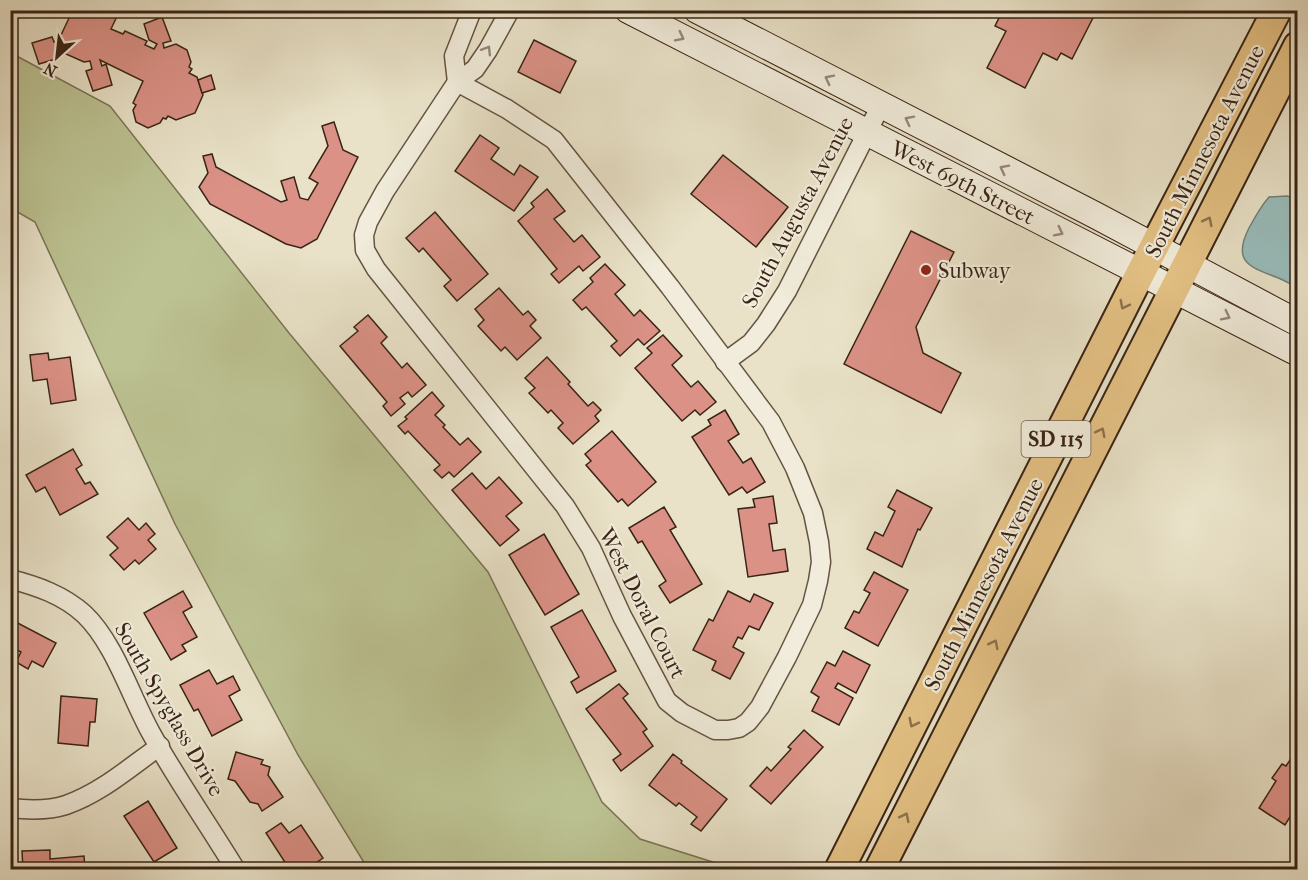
<svg xmlns="http://www.w3.org/2000/svg" width="1308" height="880" font-family="'IM FELL French Canon',serif">
<style>
.green{fill:#bcc292;stroke:#7a7354;stroke-width:1.5}
.water{fill:#99bdbb;stroke:#738079;stroke-width:1.5}
.building{fill:#db9186;stroke:#392415;stroke-width:1.5}
.lines{fill:none;stroke-linecap:round;stroke-linejoin:round}
.minor-casing{stroke:#655442;stroke-width:21}
.secondary-casing{stroke:#392415;stroke-width:28}
.primary-casing{stroke:#392415;stroke-width:32}
.minor{stroke:#f1ecdb;stroke-width:18}
.secondary{stroke:#f1ecdb;stroke-width:26}
.primary{stroke:#e4c184;stroke-width:28}
.oneway{stroke:#958878}
.oneway2{stroke:#8e724c}
.poi-dot{fill:#8f2418;stroke:#f1ecdb;stroke-width:2}
.labels{text-anchor:middle;stroke-width:4.5;stroke-linejoin:round;paint-order:stroke}
.shield{fill:#f1ecdb;stroke:#706050;stroke-width:1.5}
.shield-label{font-size:21px;font-weight:bold;fill:#392415}
.street-label{font-size:22px;fill:#392415;stroke:#f1ecdb}
.poi-label{font-size:22px;fill:#392415;stroke:#f1ecdb;text-anchor:start}
</style>
<rect width="100%" height="100%" fill="#e9e2c8"/>
<filter id="stains"><feTurbulence type="fractalNoise" baseFrequency=".00333" numOctaves="4"/><feColorMatrix values="0 0 0 0 .2 0 0 0 0 .09 0 0 0 0 .02 0 0 0 .5 -.17"/></filter>
<radialGradient id="worn" r=".72"><stop offset=".6" stop-color="#630" stop-opacity="0"/><stop offset="1" stop-color="#630" stop-opacity=".3"/></radialGradient>
<path class="green" d="M11,53L110,106L289,333L488,572L602,802L640,839L735,869H368L298,755L175,524L35,222L16,211L11,213Z"/>
<path class="water" d="M1287,196L1297,199V287C1293,286 1289,283 1285,281C1257,268 1229,267 1249,228C1255,217 1261,206 1269,197Z"/>
<g class="building">
<path d="M78,10H120L111,29L123,34L125,31L147,41L145,45L154,49L157,44L149,40L144,24L162,17L171,41L163,43L164,48L176,44L187,50L191,62L189,67L192,69L189,73L197,77L203,95L195,113L176,120L168,116L166,119L163,118L160,123L148,128L136,122L133,110L136,105L133,103L143,81L100,60L102,66L106,64L112,85L93,91L86,71L92,69L90,61L84,62L66,54V49L57,51L59,58L39,64L32,43L52,37L54,42L62,38L61,35L70,16L76,14Z"/>
<path d="M1003,10H1097L1072,59L1061,53L1057,60L1043,53L1025,88L987,68L1006,31L995,26Z"/>
<path d="M534,40L576,61L560,93L518,72Z"/>
<path d="M211,75L215,89L202,93L198,80Z"/>
<path d="M334,122L343,150L358,157L317,239L301,248L286,244L210,204L199,187L208,173L203,156L212,154L216,167L281,202L287,200L281,181L294,177L300,198L308,200L318,183L309,178L328,146L322,126Z"/>
<path d="M480,135L499,148L491,159L514,175L520,165L538,177L514,211L455,171Z"/>
<path d="M723,155L788,207L756,247L691,194Z"/>
<path d="M547,189L565,211L554,219L574,242L582,235L600,257L583,271L579,266L559,283L551,274L557,269L518,221L534,207L531,203Z"/>
<path d="M435,212L488,274L457,301L444,286L451,280L423,248L419,252L406,238Z"/>
<path d="M911,231L954,252L916,327L923,353L961,373L941,413L844,364Z"/>
<path d="M605,264L625,285L615,294L634,316L640,310L660,331L644,345L638,339L620,356L611,346L617,341L586,307L582,310L573,300L593,282L590,278Z"/>
<path d="M499,288L523,315L528,311L536,320L530,326L541,338L517,360L505,347L501,351L478,326L484,320L475,309Z"/>
<path d="M368,315L387,337L381,343L402,368L407,363L426,385L412,397L408,392L400,398L405,404L391,416L383,406L387,402L340,346L358,331L354,327Z"/>
<path d="M663,335L682,356L672,365L691,387L698,381L716,402L700,415L695,410L682,421L635,368L652,353L647,348Z"/>
<path d="M48,353L49,360L70,357L76,400L51,404L47,379L33,381L30,355Z"/>
<path d="M547,357L570,382L568,384L588,406L593,402L601,410L595,416L599,421L573,444L558,428L563,423L551,410L548,413L529,393L535,388L525,378Z"/>
<path d="M432,392L444,406L435,415L445,425L443,427L460,445L468,438L481,452L454,477L449,472L442,478L434,470L440,465L408,431L405,434L398,426L407,419L405,417Z"/>
<path d="M725,410L739,434L728,441L743,463L751,458L765,482L747,493L742,487L729,495L692,437L711,425L708,420Z"/>
<path d="M612,431L656,482L628,506L622,499L618,502L586,465L591,461L585,454Z"/>
<path d="M73,449L82,465L76,469L85,484L90,482L98,494L60,515L45,487L36,492L26,475Z"/>
<path d="M472,473L486,489L499,477L522,503L506,516L519,530L500,546L452,490Z"/>
<path d="M897,490L932,508L920,530L918,529L902,567L867,549L875,532L883,536L895,511L888,507Z"/>
<path d="M773,496L777,523L769,524L773,551L785,549L788,571L748,577L738,509L755,507L753,499Z"/>
<path d="M664,507L676,527L670,530L702,584L670,603L659,586L666,581L642,541L638,543L629,528Z"/>
<path d="M128,518L139,530L146,523L155,534L148,540L156,549L139,564L135,560L124,570L110,555L118,548L107,537Z"/>
<path d="M544,534L579,594L545,615L509,555Z"/>
<path d="M874,572L908,590L878,646L845,628L854,611L859,613L870,593L864,590Z"/>
<path d="M183,591L192,607L183,612L197,637L182,645L186,651L171,660L144,613Z"/>
<path d="M728,591L750,602L754,594L773,603L759,630L749,626L742,639L738,637L733,647L744,653L730,679L712,670L716,661L693,650L709,619L713,621Z"/>
<path d="M582,610L616,671L577,693L571,682L579,677L551,627Z"/>
<path d="M10,619L56,643L43,667L32,661L28,669L16,662L21,652L10,646Z"/>
<path d="M843,651L870,665L856,693L838,683L835,688L853,698L839,725L812,711L819,697L811,692L827,662L835,666Z"/>
<path d="M209,670L217,684L233,676L240,690L229,696L242,720L212,736L198,709L194,711L180,685Z"/>
<path d="M619,684L628,694L623,698L647,729L643,732L653,746L621,771L613,760L621,754L586,709Z"/>
<path d="M61,696L97,699L95,722H90L88,746L58,743Z"/>
<path d="M804,730L823,747L771,804L750,786L767,767L771,771L791,749L788,747Z"/>
<path d="M1296,751L1298,804L1285,825L1259,808L1276,781L1272,778L1282,764L1286,766Z"/>
<path d="M236,752L263,760L261,764L270,767L268,775L283,797L262,811L258,804L250,802L235,781L228,779Z"/>
<path d="M673,754L682,761L681,763L727,799L701,831L691,824L697,817L679,803L676,806L649,785Z"/>
<path d="M148,801L177,848L154,862L124,816Z"/>
<path d="M281,823L289,833L301,825L323,858L313,865L316,870H290L266,833Z"/>
<path d="M50,850V859L84,856L85,870H23L22,851Z"/>
</g>
<g class="lines">
<defs>
<g id="minor">
<path d="M457,82L507,109L554,140L670,287L771,422L795,468L813,513L819,542L821,562L818,581L812,605L787,657L760,707L748,722L739,728L728,730H715L682,713L667,701L622,616L591,548L565,506L376,269L365,250L364,235L368,222L385,191L457,82L475,69L488,50L510,10"/>
<path d="M457,82L454,56L472,10"/>
<path d="M725,362L751,343L766,324L787,291L881,105"/>
<path d="M10,579C37,586 63,595 84,614C114,642 131,697 151,733C177,780 208,824 236,870"/>
<path d="M10,808C28,810 48,811 66,805C101,793 130,767 160,746"/>
</g>
<g id="secondary">
<path d="M628,10L1298,353"/>
<path d="M697,10L1095,215L1298,323"/>
</g>
<g id="primary">
<path d="M839,870L1140,274L1277,10"/>
<path d="M879,870L1298,46"/>
</g>
</defs>
<use href="#minor" class="minor-casing"/>
<use href="#secondary" class="secondary-casing"/>
<use href="#primary" class="primary-casing"/>
<use href="#minor" class="minor"/>
<use href="#secondary" class="secondary"/>
<use href="#primary" class="primary"/>
</g>
<defs><path id="oneway-chevron" d="M-2-3.5L2.5 0L-2 3.5" fill="none" stroke-width="1.6" stroke-linecap="round" stroke-linejoin="round" transform="scale(1.5)"/></defs>
<g class="oneway">
<use href="#oneway-chevron" transform="translate(680 37) rotate(27)"/>
<use href="#oneway-chevron" transform="translate(487 50) rotate(-58)"/>
<use href="#oneway-chevron" transform="translate(829 79) rotate(-153)"/>
<use href="#oneway-chevron" transform="translate(909 120) rotate(-153)"/>
<use href="#oneway-chevron" transform="translate(1004 169) rotate(-153)"/>
<use href="#oneway-chevron" transform="translate(1059 232) rotate(27)"/>
<use href="#oneway-chevron" transform="translate(1226 316) rotate(27)"/>
</g>
<g class="oneway2">
<use href="#oneway-chevron" transform="translate(1208 221) rotate(-63)"/>
<use href="#oneway-chevron" transform="translate(1124 305) rotate(117)"/>
<use href="#oneway-chevron" transform="translate(1101 432) rotate(-63)"/>
<use href="#oneway-chevron" transform="translate(994 644) rotate(-63)"/>
<use href="#oneway-chevron" transform="translate(913 723) rotate(117)"/>
<use href="#oneway-chevron" transform="translate(905 817) rotate(-63)"/>
</g>
<circle class="poi-dot" cx="926" cy="270" r="6"/>
<g class="labels">
<rect class="shield" x="1021.5" y="421" width="69" height="36" rx="4.5"/>
<g class="shield-label">
<text x="1056" y="446">SD 115</text>
</g>
<g class="street-label">
<text transform="translate(1204 151) rotate(-63)" y="8">South Minnesota Avenue</text>
<text transform="translate(963 182) rotate(27)" y="8">West 69th Street</text>
<text transform="translate(797 212) rotate(-62)" y="8">South Augusta Avenue</text>
<text transform="translate(983 584) rotate(-63)" y="8">South Minnesota Avenue</text>
<text transform="translate(643 603) rotate(63)" y="8">West Doral Court</text>
<text transform="translate(170 709) rotate(60)" y="8">South Spyglass Drive</text>
</g>
<g class="poi-label">
<text x="938" y="278">Subway</text>
</g>
</g>
<rect width="1308" height="880" fill="none" stroke="#e9e2c8" stroke-width="36"/>
<rect x="12" y="12" width="1284" height="856" fill="none" stroke="#392415" stroke-width="3"/>
<rect x="18" y="18" width="1272" height="844" fill="none" stroke="#392415" stroke-width="1.5"/>
<g transform="translate(57 57) rotate(207)" stroke="#f1ecdb" stroke-width="4.5" paint-order="stroke">
<path d="M0-4.5L10 22L0 15L-10 22Z" fill="#392415"/>
<text y="-9" font-size="16" font-weight="bold" text-anchor="middle" fill="#392415">N</text>
</g>
<rect width="100%" height="100%" filter="url(#stains)"/>
<rect width="100%" height="100%" fill="url(#worn)"/>
</svg>
